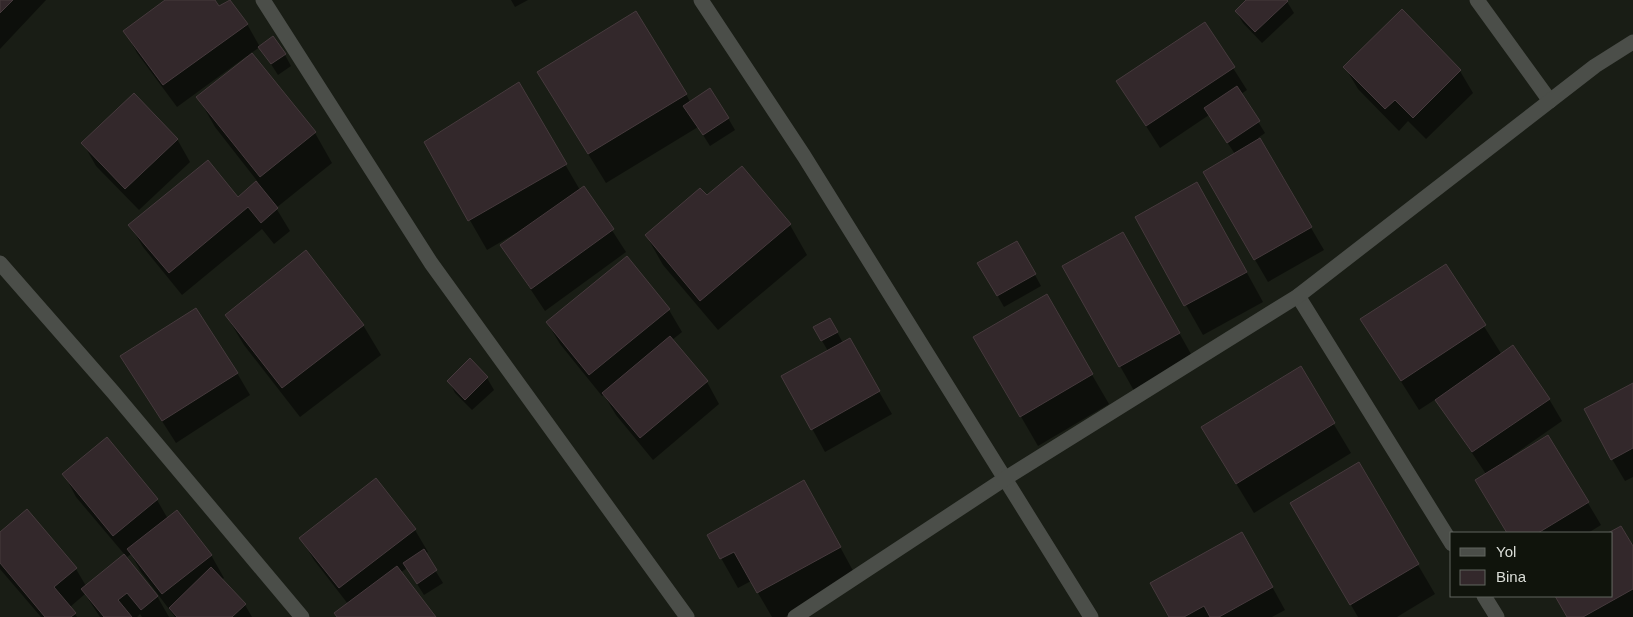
<svg xmlns="http://www.w3.org/2000/svg" width="1633" height="617" font-family="Arial,sans-serif">
<style>
.shadow{fill:#0007}
.building{fill:#33282b;stroke:#463a3d}
.lines{fill:none;stroke-linecap:round;stroke-linejoin:round}
.minor{stroke:#4b4e49;stroke-width:15}
</style>
<rect width="100%" height="100%" fill="#191d15"/>
<g class="shadow">
<path d="M0,0H46L0,49Z"/>
<path d="M167,0H213L219,8L247,24L260,47L251,53L315,133L332,163L276,208L290,231L274,244L262,229L182,295L143,247L130,225L238,198L258,182L215,127L198,97L249,57L247,56L177,107L137,53L125,31Z"/>
<path d="M511,0H528L515,7Z"/>
<path d="M1248,0H1286L1294,13L1262,43L1243,23L1236,11Z"/>
<path d="M1205,24L1247,90L1241,94L1265,133L1258,138L1324,250L1268,282L1204,172L1235,154L1209,115L1160,148L1118,82Z"/>
<path d="M260,47L285,55L291,66L278,75Z"/>
<path d="M1345,67L1460,71L1473,93L1426,139L1408,121L1399,131L1358,89Z"/>
<path d="M518,84L580,190L584,187L626,252L545,311L501,245L517,234L516,233L487,250L425,142Z"/>
<path d="M686,94L690,102L728,118L735,130L710,146L698,127L606,183L556,102Z"/>
<path d="M177,139L190,162L139,210L96,166L83,143Z"/>
<path d="M741,168L790,225L807,255L718,330L663,265L646,235L706,197Z"/>
<path d="M1214,213L1263,302L1203,335L1136,217Z"/>
<path d="M1017,242L1041,286L1004,307L979,263Z"/>
<path d="M627,258L669,310L682,332L672,340L707,382L719,404L653,460L616,415L604,395L602,396L560,344L547,322Z"/>
<path d="M1140,263L1196,363L1137,396L1120,366Z"/>
<path d="M1446,266L1502,355L1549,399L1562,421L1512,456L1513,458L1548,436L1601,525L1588,533H1508L1489,502L1486,474L1436,399L1419,410L1362,320Z"/>
<path d="M1046,296L1109,404L1038,446L975,337Z"/>
<path d="M226,315L363,325L381,355L300,417L244,345Z"/>
<path d="M830,319L843,343L849,340L892,414L825,452L783,376L828,351L814,327Z"/>
<path d="M121,357L237,373L250,395L176,443Z"/>
<path d="M470,360L487,378L494,390L472,410L455,393L449,381Z"/>
<path d="M1300,368L1351,453L1254,513L1220,457Z"/>
<path d="M1633,384V477L1625,481L1612,459Z"/>
<path d="M1359,464L1435,594L1397,617H1358L1309,533Z"/>
<path d="M64,474L157,500L168,519L211,555L224,578L221,580L245,605L252,617H175L141,572L131,554L126,558L157,596L169,617H142L140,614L137,617H100L85,594L70,607L77,617H41L0,569V534L76,569L86,586L125,555L76,497Z"/>
<path d="M821,512L857,578L785,617H772L751,581L738,588L708,535Z"/>
<path d="M1621,528L1633,548V617H1569L1556,596H1612L1611,533Z"/>
<path d="M415,530L428,552L425,554L443,583L424,595L407,568L400,573L434,617H338L348,604L314,560L301,538Z"/>
<path d="M1255,556L1285,610L1272,617H1170Z"/>
</g>
<g class="building">
<path d="M0,0H13L0,13Z"/>
<path d="M165,0H215L219,6L230,0L248,24L163,85L123,31Z"/>
<path d="M1246,0H1287L1288,1L1255,32L1235,11Z"/>
<path d="M1402,9L1461,70L1413,118L1395,100L1385,109L1343,67Z"/>
<path d="M636,11L687,94L588,154L537,72Z"/>
<path d="M1205,22L1235,67L1146,126L1116,81Z"/>
<path d="M273,36L286,54L271,64L258,47Z"/>
<path d="M252,53L316,132L260,177L196,97Z"/>
<path d="M519,82L567,164L468,221L424,142Z"/>
<path d="M1237,86L1260,121L1227,143L1204,108Z"/>
<path d="M710,88L729,118L703,135L683,106Z"/>
<path d="M134,93L178,139L125,189L81,143Z"/>
<path d="M1260,138L1312,227L1254,260L1203,172Z"/>
<path d="M208,160L238,197L256,181L278,208L261,223L248,207L169,273L128,225Z"/>
<path d="M742,166L791,224L700,301L645,235L700,188L707,195Z"/>
<path d="M1197,182L1247,272L1184,306L1135,217Z"/>
<path d="M584,186L614,229L531,289L500,245Z"/>
<path d="M1123,232L1180,333L1119,367L1062,266Z"/>
<path d="M1017,241L1036,274L997,296L977,263Z"/>
<path d="M306,250L364,325L282,388L225,315Z"/>
<path d="M627,256L670,309L589,375L546,322Z"/>
<path d="M1446,264L1486,325L1401,381L1360,319Z"/>
<path d="M1047,294L1093,374L1020,417L973,337Z"/>
<path d="M196,308L238,373L162,421L120,356Z"/>
<path d="M830,318L838,332L821,341L813,327Z"/>
<path d="M670,336L708,381L640,438L602,393Z"/>
<path d="M850,338L880,391L811,430L781,376Z"/>
<path d="M1513,345L1550,399L1472,452L1435,400Z"/>
<path d="M470,358L488,377L465,400L447,381Z"/>
<path d="M1301,366L1335,423L1236,484L1201,427Z"/>
<path d="M1633,383V448L1611,460L1584,409Z"/>
<path d="M1548,435L1589,502L1538,533H1507L1475,480Z"/>
<path d="M107,437L158,499L113,536L62,474Z"/>
<path d="M1359,462L1419,564L1350,605L1290,503Z"/>
<path d="M376,478L416,529L339,588L299,538Z"/>
<path d="M804,480L841,547L757,593L734,552L720,559L707,535Z"/>
<path d="M27,509L77,568L54,587L76,613L71,617H45L0,563V532Z"/>
<path d="M177,510L212,555L162,594L127,549Z"/>
<path d="M1621,526L1633,546V589L1583,617H1567L1555,596H1612V533H1608Z"/>
<path d="M1242,532L1273,587L1219,617H1210L1204,606L1184,617H1169L1150,583Z"/>
<path d="M424,549L437,570L417,584L403,563Z"/>
<path d="M124,554L158,596L141,610L127,593L118,600L132,617H104L81,589Z"/>
<path d="M397,566L436,617H337L334,613Z"/>
<path d="M211,567L246,604L232,617H177L169,608Z"/>
</g>
<g class="lines">
<g class="minor">
<path d="M263,0L431,263L687,617"/>
<path d="M701,0L804,156L1091,617"/>
<path d="M1477,0L1550,101"/>
<path d="M0,263L113,392L302,617"/>
<path d="M1298,296L1452,544"/>
<path d="M1484,596L1497,617"/>
<path d="M795,617L1006,478L1298,296L1595,66L1633,42"/>
</g>
</g>
<rect x="1450" y="532" width="162" height="65" fill="#10140c" stroke="#61655e"/>
<rect x="1460" y="548" width="25" height="8" fill="#4b4e49" stroke="#61655e"/>
<text x="1496" y="557" font-size="15" fill="#dbded8">Yol</text>
<rect x="1460" y="570" width="25" height="15" fill="#33282b" stroke="#61655e"/>
<text x="1496" y="582" font-size="15" fill="#dbded8">Bina</text>
</svg>
